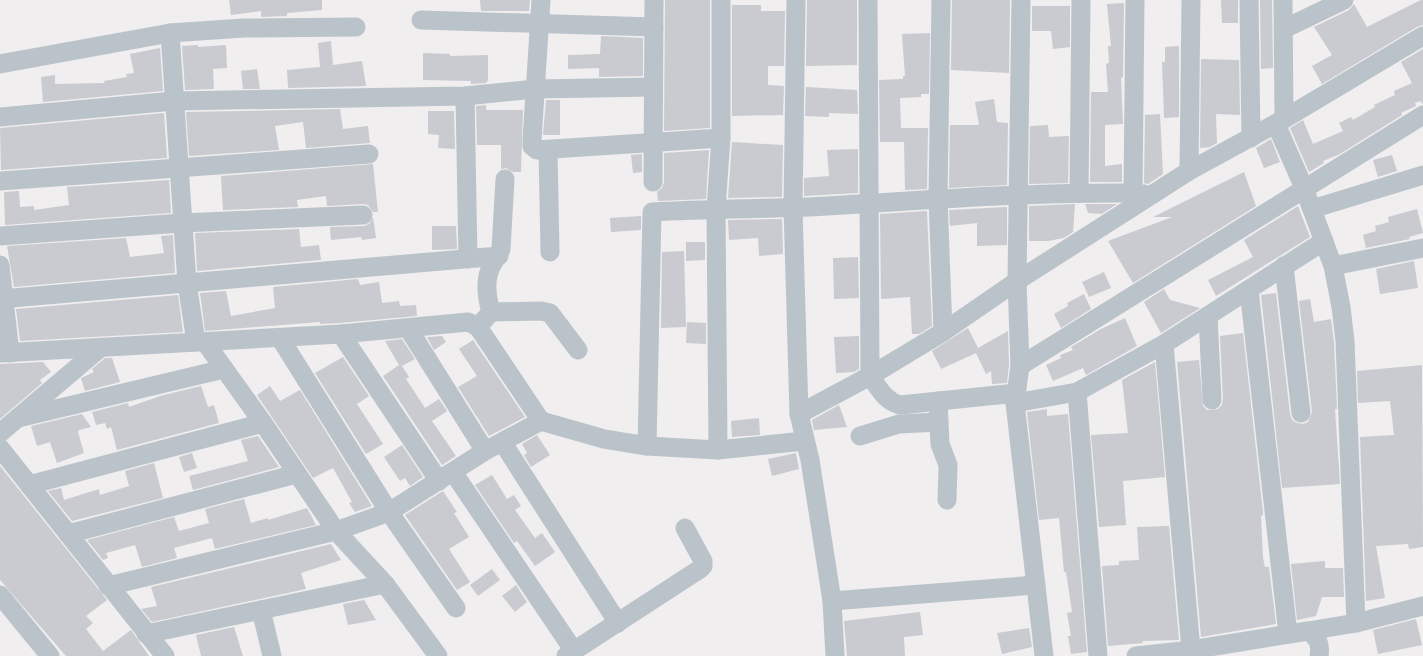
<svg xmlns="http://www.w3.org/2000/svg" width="1423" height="656" font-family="Jost,sans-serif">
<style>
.building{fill:#c9cbd0}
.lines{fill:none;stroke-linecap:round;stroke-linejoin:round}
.minor{stroke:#bbc3ca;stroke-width:19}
</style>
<rect width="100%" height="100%" fill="#f0eeee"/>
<g class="building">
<path d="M229,0H322V10L287,13V16L261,17V11L231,15Z"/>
<path d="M480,0H530L529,11H481Z"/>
<path d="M665,0H710V128L664,131Z"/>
<path d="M807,0H857V65L806,66Z"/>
<path d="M952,0H1010L1009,73L951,70Z"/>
<path d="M1221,0H1238V23H1222Z"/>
<path d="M1260,0H1272L1273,68L1261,69Z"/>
<path d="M1421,0H1423V25L1417,27L1322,84L1312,66L1332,55L1314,27L1349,10L1354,4L1367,27Z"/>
<path d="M1124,3L1123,77L1121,78L1123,124L1105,125V166L1122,164V182H1090L1091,92H1108L1106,64L1109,63L1108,46H1111L1107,4Z"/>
<path d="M732,5H761V11H785L784,66H768V85L784,86L783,115L732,116Z"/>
<path d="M1032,6H1070V47L1053,49L1051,31H1032Z"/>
<path d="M930,33L929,94H921V97L900,98L901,128H928L927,189L905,190L904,142H880L879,80L903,79V76H905L902,34Z"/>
<path d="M601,36L643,38V76L599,77V68L568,69V55L600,54Z"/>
<path d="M331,41L333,65L362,61L366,86L288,88L287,70L320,67L318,43Z"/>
<path d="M198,45V47L226,45L227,68L213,69L214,89L185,90L182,46Z"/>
<path d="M1179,46V117L1164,118L1162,62H1165V47Z"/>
<path d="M160,48L163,91L43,102L41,77L55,75V84L105,83L104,81L127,77L126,74L134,73L130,54Z"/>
<path d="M1423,49V104L1420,101L1415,103L1416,106L1401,113L1402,115L1340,154L1323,161L1324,163L1309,172L1290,128L1303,120L1313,144L1343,131L1339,123L1351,117L1353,120L1375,107L1374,105L1395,95L1394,91L1412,83L1401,62Z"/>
<path d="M423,53L450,54V56L488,55V80L486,83L471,84V81L423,80Z"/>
<path d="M1201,59L1239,60L1240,115L1216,114L1217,143L1210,147L1200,148Z"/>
<path d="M257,69L260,89H243L241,71Z"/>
<path d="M806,87L857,90L858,114L829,113V117L805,116Z"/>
<path d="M994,99L997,122L1008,123L1007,185L949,188L950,125H979L975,102Z"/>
<path d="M546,100H560V135H543Z"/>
<path d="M486,105V110H523L521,172H513L506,168L501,169V145H477L476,106Z"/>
<path d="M340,109L343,129L368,126L370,143L306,148L303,122L275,126L279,150L189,156L186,112Z"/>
<path d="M428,111H454L455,149L438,148L439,135L428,134Z"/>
<path d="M164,113L167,158L1,170L0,128Z"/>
<path d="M1160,114L1163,174L1148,184L1144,183L1145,115Z"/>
<path d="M1048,125L1049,137L1069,136L1068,183L1029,184L1030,126Z"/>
<path d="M1271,139L1280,162L1264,168L1256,148Z"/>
<path d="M732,142L783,145L782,197L728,198Z"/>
<path d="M858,149V193L804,196V178L829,176L827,150Z"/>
<path d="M709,150L706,199L658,201L657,192L662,188L664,182V153Z"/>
<path d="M642,154V172L633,173L631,155Z"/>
<path d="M1392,155L1397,171L1378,177L1373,160Z"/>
<path d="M373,164L378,212H373L368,205L363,204L327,206L326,196L297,200L298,207L223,210L221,176Z"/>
<path d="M1244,172L1256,206L1133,283L1108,241L1172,217H1153Z"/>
<path d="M169,180L171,213L5,225L4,192L19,191L20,207L34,206V210L69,205L67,187Z"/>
<path d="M1075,204L1073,232L1064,238L1048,241H1029V206Z"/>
<path d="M1085,204H1117L1102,214L1088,213Z"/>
<path d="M1298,206L1310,237L1216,296L1208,280L1253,257L1244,240Z"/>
<path d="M1007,207V245L977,246V223L950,226L949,210Z"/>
<path d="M1417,209L1423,233L1409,237L1410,239L1366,248L1363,235L1376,231L1375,226L1389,222L1388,217Z"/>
<path d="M927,211L932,326L919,334H912L910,297L881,299L880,214Z"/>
<path d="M641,216V230L611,232L610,218Z"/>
<path d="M373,217L376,238L362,240L361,237L331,240L330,227L364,226L369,224Z"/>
<path d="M782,219L783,254L759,256L758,238L729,240L728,220Z"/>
<path d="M432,226H456L457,249L432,250Z"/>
<path d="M299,229L301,247L319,245L321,260L197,271L195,233Z"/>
<path d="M173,235L175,273L14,287L7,246L126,238L130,257L164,253L161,236Z"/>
<path d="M686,242H705V260L686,261Z"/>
<path d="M684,251L686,327L661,328L662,252Z"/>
<path d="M858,257L859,298L834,299L833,258Z"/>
<path d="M1414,261L1418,288L1380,294L1376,269Z"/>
<path d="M1104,272L1111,288L1089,297L1082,282Z"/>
<path d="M358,279L360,285L379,282L382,303L399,301L400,306L416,305L417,316L340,323L320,324V322L205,331L200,293L226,291L231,316L275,308L273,287Z"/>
<path d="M1164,289L1170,300L1200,308L1161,333L1144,302Z"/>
<path d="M1276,293L1290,414L1292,420L1297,423L1303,424L1308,422L1312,412L1299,301L1310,299L1314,322L1331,319L1334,342L1337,409H1335L1340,484L1282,488L1261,295Z"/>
<path d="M1084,294L1091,309L1061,328L1054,314L1068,306L1067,303Z"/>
<path d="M178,295L183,332L20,341L16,309Z"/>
<path d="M1125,318L1137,346L1086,375L1083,368L1053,381L1046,365L1061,358L1060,355L1073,350L1071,347L1101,329Z"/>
<path d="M687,322L706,323V344L686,343Z"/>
<path d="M968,328L978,348L1008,331L1009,365L1007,383L992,384L991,371L986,374L976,353L941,369L932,351Z"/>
<path d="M1243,333L1263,512V515L1261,516L1263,558L1265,567H1269L1276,624L1201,637L1177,362L1199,360L1203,406L1207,410L1218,409L1222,405L1223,399L1220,336Z"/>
<path d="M442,336L446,342L434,350L427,337Z"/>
<path d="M859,336V369L854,372L836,373L834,337Z"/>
<path d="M402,339L415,359L402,366L409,377L406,379L425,408L439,399L447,411L432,421L456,456L442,465L383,376L399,365L385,341Z"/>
<path d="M473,340L525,417L489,436L458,387L477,376L459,349Z"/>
<path d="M343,357L369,396L357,404L383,444L366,454L315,373Z"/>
<path d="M105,358H112L120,382L85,391L81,378L94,372L92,369Z"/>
<path d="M43,362L51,372L40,380L42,383L0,419V364Z"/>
<path d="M1155,362L1165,477L1123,481L1126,525L1099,527L1091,435L1128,433L1122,380Z"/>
<path d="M1422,365L1423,547L1409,549L1408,544L1376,546L1385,598L1366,601L1360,437L1394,435L1390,401L1358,403L1357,371Z"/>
<path d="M201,386L208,407L214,405L219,423L117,450L111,427L107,429L105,423L96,425L92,412L128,403L129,407L160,396Z"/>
<path d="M270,386L280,401L300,390L372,506L355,512L349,503L352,502L333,468L313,478L257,395Z"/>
<path d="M839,405L847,427L814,430L812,420Z"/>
<path d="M1047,409V416L1068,414L1087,652L1071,654L1068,636H1071L1067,613L1072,612L1066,572H1064L1059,518L1039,520L1027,412Z"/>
<path d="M82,414L91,427L79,430L78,432L84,453L57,463L50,442L37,446L31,426Z"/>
<path d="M759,418L760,435L732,437L731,421Z"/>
<path d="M537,435L550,455L531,467L524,455L527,453L522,444Z"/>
<path d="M258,436L279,467L193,490L189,476L248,461L241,440Z"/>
<path d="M402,445L423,477L410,486L405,478L400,481L384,457Z"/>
<path d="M192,453L197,468L184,472L179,457Z"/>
<path d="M796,453L799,469L772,476L768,459Z"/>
<path d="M154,463L163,498L72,521L48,491L61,488L64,500L99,489L100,495L129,486L125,471Z"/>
<path d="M0,466L107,600L86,616L93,623L86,629L103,651L131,630L149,656H66L0,580Z"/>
<path d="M492,475L507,499L514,495L521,506L515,510L535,538L542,533L555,552L535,566L517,541L514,543L475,485Z"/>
<path d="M443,491L457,512L454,513L469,537L449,549L470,582L457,590L405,515Z"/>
<path d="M244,499L251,523L268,518V520L307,508L316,525L215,549L212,538L174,548L177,558L142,567L135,545L106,553L108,558L103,560L87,540L174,517L179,531L209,523L205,509Z"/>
<path d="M1169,526L1179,640L1142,641L1143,643L1108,646L1102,566L1119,565V561L1139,560L1137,527Z"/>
<path d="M331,544L341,560L301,573L306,589L152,622L141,609L157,606L151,587Z"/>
<path d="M1325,561V568H1343L1344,597H1322L1316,616L1297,620L1291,564Z"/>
<path d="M492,569L500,580L478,596L470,585Z"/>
<path d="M516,585L527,602L515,612L502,596Z"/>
<path d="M364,600L376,620L348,625L343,604Z"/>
<path d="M920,612L923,635L904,637L905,656H847L844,621Z"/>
<path d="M1416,619L1422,645L1378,654L1373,630Z"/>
<path d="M234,627L243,656H201L196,635Z"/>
<path d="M1029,628L1032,647L1002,654L997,633Z"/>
</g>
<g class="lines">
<g class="minor">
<path d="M541,0L532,140V146L537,150L721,138"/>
<path d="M796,0L793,207L799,414L810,460L832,601L835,656"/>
<path d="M868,0L870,376C879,388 885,401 900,405L1017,393"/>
<path d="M941,0L938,198L943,332"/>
<path d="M1021,0L1017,281L1020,366L1015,403L1044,656"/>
<path d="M1135,0L1133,193L1144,194"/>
<path d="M1249,0L1251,138"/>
<path d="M1283,0L1284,119"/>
<path d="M421,20L654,27"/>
<path d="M1284,29L1344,0"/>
<path d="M170,33L187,283L196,342"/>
<path d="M0,64L170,33L244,28L356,27"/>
<path d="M465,96L468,259"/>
<path d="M0,117L174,101L465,96L535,89L653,87"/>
<path d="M1276,124L1304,188L1333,266L1341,307L1345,341L1356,623"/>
<path d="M548,150L550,252"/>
<path d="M1189,171L1191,0"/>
<path d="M505,179L501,249C499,256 495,259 492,265C484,279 487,298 491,312L478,327L541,421"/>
<path d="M0,181L369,154"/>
<path d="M653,182L654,0"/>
<path d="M1079,193L1081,0"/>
<path d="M1312,209L1423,175"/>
<path d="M0,236L182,223L363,215"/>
<path d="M0,265L10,353"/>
<path d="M1284,266L1301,413"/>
<path d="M1333,266L1423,248"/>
<path d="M1249,290L1288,634"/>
<path d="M0,299L499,256"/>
<path d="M491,312L541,311L550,313L578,350"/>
<path d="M1208,316L1212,400"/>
<path d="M408,328L485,451"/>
<path d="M341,334L439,481"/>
<path d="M280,338L389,512L456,608"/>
<path d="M205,342L263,423L336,531L385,584L438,656"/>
<path d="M1164,344L1191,650"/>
<path d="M0,353L341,334L468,322L478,327"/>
<path d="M1020,366L1423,115"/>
<path d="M1077,392L1098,656"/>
<path d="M938,401L940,444L948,465L947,500"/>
<path d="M1015,403L1077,392L1164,344L1324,241"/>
<path d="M799,414L870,376L943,332L1017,281L1189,171L1284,119L1423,36"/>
<path d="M18,418L224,369"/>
<path d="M0,433L100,348"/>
<path d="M860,436L899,424L939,422"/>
<path d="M503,443L618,623"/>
<path d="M647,446L652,212C704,209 756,209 809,207C917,201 1024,192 1133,193"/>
<path d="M0,448L165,656"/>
<path d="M718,450L716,208L721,138V0"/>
<path d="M453,472L574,651"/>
<path d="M29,485L263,423"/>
<path d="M68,534L296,474"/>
<path d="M108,586L336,531L389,512L485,451L541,421L604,439L647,446L718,450L804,441"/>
<path d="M0,595L50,656"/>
<path d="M832,601L1036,585"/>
<path d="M261,610L272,656"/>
<path d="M1308,631L1356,623L1423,606"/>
<path d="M146,634L385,584"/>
<path d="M566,656L700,569L703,566V561L685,528"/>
<path d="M1136,656L1191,650L1308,631C1318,638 1321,644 1319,656"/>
</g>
</g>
</svg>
